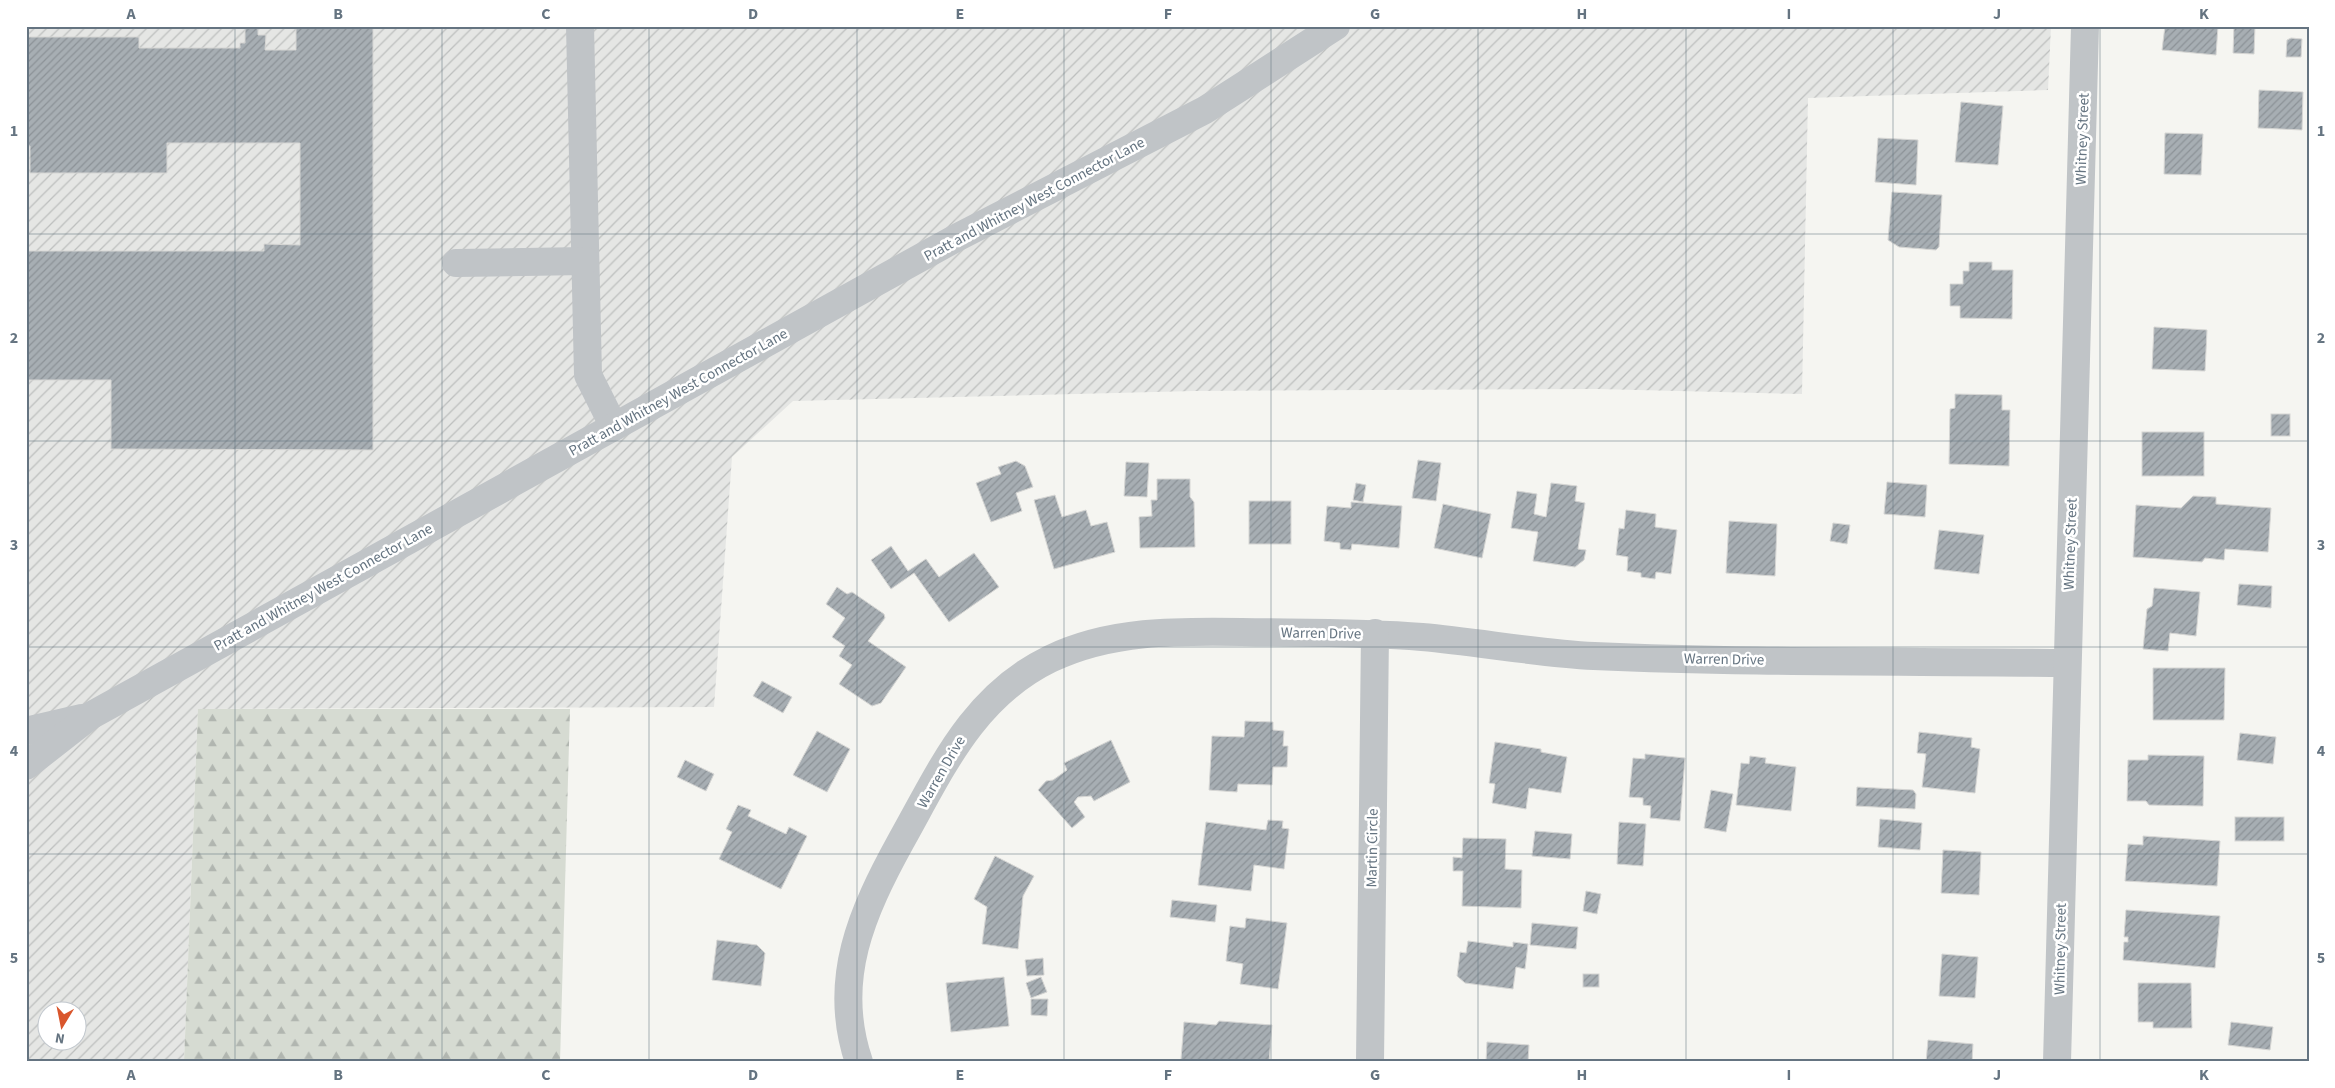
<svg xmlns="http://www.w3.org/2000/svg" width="2335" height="1088" font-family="'Source Sans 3',sans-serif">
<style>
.industrial{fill:url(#industrial-furrows);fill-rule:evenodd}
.forest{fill:url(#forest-firs)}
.building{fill:url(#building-hatch);stroke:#d6d6d4}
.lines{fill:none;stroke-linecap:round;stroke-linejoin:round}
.minor{stroke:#c0c4c7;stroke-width:28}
.grid{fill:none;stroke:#657481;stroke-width:1;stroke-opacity:0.55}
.labels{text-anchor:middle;stroke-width:5;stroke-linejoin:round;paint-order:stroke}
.street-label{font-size:15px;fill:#657481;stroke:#fff}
.neatline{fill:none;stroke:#657481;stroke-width:2}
.grid-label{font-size:16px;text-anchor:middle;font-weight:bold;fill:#657481}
</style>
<defs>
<pattern id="industrial-furrows" width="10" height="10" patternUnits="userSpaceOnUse" patternTransform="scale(1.25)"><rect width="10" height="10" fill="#e5e6e4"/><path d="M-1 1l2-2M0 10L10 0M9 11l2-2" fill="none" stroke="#bdbfbe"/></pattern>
<pattern id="forest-firs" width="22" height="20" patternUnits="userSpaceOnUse" patternTransform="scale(1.25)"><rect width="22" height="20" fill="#d6dbd2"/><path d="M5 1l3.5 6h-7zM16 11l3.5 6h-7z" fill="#b1b6b0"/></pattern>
<pattern id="building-hatch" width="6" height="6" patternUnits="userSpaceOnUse" patternTransform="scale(1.25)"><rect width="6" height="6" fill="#a7aeb3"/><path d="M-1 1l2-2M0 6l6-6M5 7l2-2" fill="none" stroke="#8c9297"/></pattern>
</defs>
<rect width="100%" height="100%" fill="#f5f5f1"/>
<path class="industrial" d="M26,26H2051L2048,90L1808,98L1802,394L1597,389L1194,391L793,401L732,457L714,707L198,709L184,1062H26ZM48,1010H78V1040H48Z"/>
<path class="forest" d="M198,709H570L560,1062H184Z"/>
<g class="building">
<path d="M245,26H258V35H266L265,50H296V26H373V450L111,449V380H26V251H264V244L300,245V143H167V173H30V146H26V37H139V48H240V43H245Z"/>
<path d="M2165,26H2218L2216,55L2162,50Z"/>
<path d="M2234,26H2255L2254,54L2233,53Z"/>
<path d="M2291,38L2302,39L2301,57H2286L2287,40Z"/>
<path d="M2259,90L2303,92L2302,130L2258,128Z"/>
<path d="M1961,102L2003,106L1998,165L1955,162Z"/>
<path d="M2165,133L2203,134L2201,175L2164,174Z"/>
<path d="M1878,138L1918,140L1916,185L1875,182Z"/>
<path d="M1892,192L1942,195L1939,247L1936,250L1899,247L1888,240Z"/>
<path d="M1969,262H1992V270H2013L2012,319L1960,318V306H1950V284H1963V271H1969Z"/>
<path d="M2154,327L2207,330L2205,371L2152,369Z"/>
<path d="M1955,394L2002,395V410H2010L2009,466L1949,464L1950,409L1955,408Z"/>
<rect x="2271" y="414" width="19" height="22"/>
<rect x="2142" y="432" width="62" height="44"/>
<path d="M1418,460L1441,463L1436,501L1412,498Z"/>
<path d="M1016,461L1025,466L1033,487L1016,493L1022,511L991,522L976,483L1001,474L998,467Z"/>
<path d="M1126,462L1149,463L1147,497L1124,496Z"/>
<path d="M1157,479H1190V497L1194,502L1195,547L1140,548L1139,517L1152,516L1151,500H1157Z"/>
<path d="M1887,482L1927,485L1925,517L1884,514Z"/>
<path d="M1356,483L1366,485L1363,502L1353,500Z"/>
<path d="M1551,483L1577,486L1575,501L1585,503L1578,549L1586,550L1584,560L1575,567L1533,561L1538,532L1511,528L1517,491L1537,494L1534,514L1546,517Z"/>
<path d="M1055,495L1062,517L1086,510L1091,526L1107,522L1115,552L1054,569L1034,500Z"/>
<path d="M2193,496L2216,497V504L2271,508L2268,552L2225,549L2224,560L2205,558L2202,562L2133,557L2136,505L2181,508Z"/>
<rect x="1249" y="501" width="42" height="43"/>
<path d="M1351,502L1402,506L1399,548L1352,544L1351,550L1340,549V543L1324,541L1327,506L1351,508Z"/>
<path d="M1443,504L1491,514L1482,558L1434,548Z"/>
<path d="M1626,510L1656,514L1655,527L1677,530L1671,574L1656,572L1655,579L1641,577V573L1627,571L1628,557L1616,555L1619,528L1624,529Z"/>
<path d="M1729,521L1777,524L1775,576L1726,573Z"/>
<path d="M1833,523L1850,525L1847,544L1830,541Z"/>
<path d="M1939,530L1984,535L1979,574L1934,569Z"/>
<path d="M891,546L908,571L926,559L939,577L974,553L999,587L949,622L914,573L891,589L871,560Z"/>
<path d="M2239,584L2272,586L2271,608L2237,605Z"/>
<path d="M837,587L847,594L852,592L884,614L885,618L868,641L906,667L881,703L872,706L839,684L852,665L839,656L845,646L832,637L845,618L826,604Z"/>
<path d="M2154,588L2200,592L2196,636L2170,633L2168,651L2143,649L2147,609L2152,606Z"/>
<path d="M2153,668H2225L2224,720H2153Z"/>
<path d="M762,681L792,697L783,713L753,696Z"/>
<path d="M1245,721L1273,722V730L1284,731L1283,746H1288L1287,767H1273L1272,785L1238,784L1237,792L1209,790L1212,736L1244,737Z"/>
<path d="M817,731L850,749L827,792L793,775Z"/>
<path d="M1919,732L1972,738L1971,747L1980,749L1975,793L1922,787L1926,754L1917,753Z"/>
<path d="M2240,733L2276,737L2273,764L2237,760Z"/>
<path d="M1111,740L1130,782L1094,801L1091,796L1078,797L1074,802L1085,817L1072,828L1038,790L1046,781L1053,780L1067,770L1064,763Z"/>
<path d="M1495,742L1541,749V752L1567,757L1561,793L1529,788L1526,809L1492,803L1495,784L1489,783Z"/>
<path d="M1645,754L1685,758L1680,821L1650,818L1651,806L1643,805V798L1629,797L1633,758L1645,759Z"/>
<path d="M2148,755L2204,756L2203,806L2149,805L2146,801H2127L2128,760H2148Z"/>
<path d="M1750,756L1766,758L1765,763L1796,767L1791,811L1736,805L1741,763L1749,764Z"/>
<path d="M685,760L714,774L706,791L677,777Z"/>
<path d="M1857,787L1913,790L1916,794L1915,809L1856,806Z"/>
<path d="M1711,790L1733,794L1726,832L1704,828Z"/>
<path d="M738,805L751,810L748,816L786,834L789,827L807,836L781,889L719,859L732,832L726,829Z"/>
<rect x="2235" y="817" width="49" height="24"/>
<path d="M1880,819L1922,823L1920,850L1878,847Z"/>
<path d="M1268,820L1283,821L1282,828L1289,829L1284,869L1254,865L1251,891L1198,885L1206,822L1266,830Z"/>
<path d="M1619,822L1646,824L1643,866L1617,864Z"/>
<path d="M1535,831L1572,834L1570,859L1532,856Z"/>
<path d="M2143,836L2220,841L2217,886L2125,881L2128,844L2143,845Z"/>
<path d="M1463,838L1506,839L1505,869L1522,870L1521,908L1462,906L1463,871H1453V857L1462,858Z"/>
<path d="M1943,850L1981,852L1979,895L1941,893Z"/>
<path d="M995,856L1034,876L1023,896L1018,949L982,944L987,907L974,899Z"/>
<path d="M1586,891L1601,894L1597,914L1583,911Z"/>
<path d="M1172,900L1217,905L1215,922L1170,917Z"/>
<path d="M2126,910L2220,916L2215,968L2123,960L2124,942H2128V937H2124Z"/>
<path d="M1246,918L1287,923L1278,989L1240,984L1243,964L1226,961L1230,926L1245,928Z"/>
<path d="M1532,923L1578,927L1576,949L1530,945Z"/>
<path d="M717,940L757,945L765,953L761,986L712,980Z"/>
<path d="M1468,941L1513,947V942L1528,944L1525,969L1516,967L1513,989L1465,983L1457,976L1460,952L1466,953Z"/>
<path d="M1942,954L1978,957L1975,998L1939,996Z"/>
<path d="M1043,958L1044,975L1027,976L1025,960Z"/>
<rect x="1583" y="974" width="16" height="13"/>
<path d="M1004,977L1009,1026L951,1032L946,983Z"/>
<path d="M1041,977L1047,992L1031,998L1026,983Z"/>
<path d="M2138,983H2191L2192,1028H2153V1022H2138Z"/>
<path d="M1031,999H1048L1047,1016L1031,1015Z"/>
<path d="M1219,1021L1272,1025L1269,1062H1184L1181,1059L1184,1022L1216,1025Z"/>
<path d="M2231,1022L2273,1027L2270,1050L2228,1045Z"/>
<path d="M1928,1040L1973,1044L1972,1062H1926Z"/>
<path d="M1487,1042L1529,1045L1528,1062H1486Z"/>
</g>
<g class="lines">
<g class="minor">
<path d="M580,26L588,375L614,427"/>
<path d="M456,263L585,261"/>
<path d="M26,731L82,718"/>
<path d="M26,766L90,716L958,237L1205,110L1336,26"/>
<path d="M859,1062C831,980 862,912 901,841C941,770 972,697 1050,659C1110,630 1176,631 1242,632C1302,633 1362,632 1422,637C1479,642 1536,653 1594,656C1751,663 1909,661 2067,663"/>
<path d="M1370,1062L1375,633"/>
<path d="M2057,1062L2085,26"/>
</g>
</g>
<path class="grid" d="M235,26V1062M442,26V1062M649,26V1062M857,26V1062M1064,26V1062M1271,26V1062M1478,26V1062M1686,26V1062M1893,26V1062M2100,26V1062M26,234H2309M26,441H2309M26,647H2309M26,854H2309"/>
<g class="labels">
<g class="street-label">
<text transform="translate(2082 139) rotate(-88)" y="5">Whitney Street</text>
<text transform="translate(1034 199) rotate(-28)" y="5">Pratt and Whitney West Connector Lane</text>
<text transform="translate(678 392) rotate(-29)" y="5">Pratt and Whitney West Connector Lane</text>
<text transform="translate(2070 544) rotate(-88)" y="5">Whitney Street</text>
<text transform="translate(323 587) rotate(-29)" y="5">Pratt and Whitney West Connector Lane</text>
<text transform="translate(1321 633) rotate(1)" y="5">Warren Drive</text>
<text transform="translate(1724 659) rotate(1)" y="5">Warren Drive</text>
<text transform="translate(941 772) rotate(-60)" y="5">Warren Drive</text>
<text transform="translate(1372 848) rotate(-89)" y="5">Martin Circle</text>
<text transform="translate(2060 949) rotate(-89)" y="5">Whitney Street</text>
</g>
</g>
<rect width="2335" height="1088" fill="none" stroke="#ffffff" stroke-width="55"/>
<g transform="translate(62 1026) rotate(190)"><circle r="24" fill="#ffffff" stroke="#c1c7cd"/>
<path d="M0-4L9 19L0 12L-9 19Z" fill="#d9562c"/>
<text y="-8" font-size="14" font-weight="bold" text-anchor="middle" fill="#657481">N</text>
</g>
<rect x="28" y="28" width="2280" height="1032" class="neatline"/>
<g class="grid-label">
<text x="131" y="19">A</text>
<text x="338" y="19">B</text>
<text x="546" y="19">C</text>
<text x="753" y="19">D</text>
<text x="960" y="19">E</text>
<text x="1168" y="19">F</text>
<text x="1375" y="19">G</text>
<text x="1582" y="19">H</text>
<text x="1789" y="19">I</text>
<text x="1997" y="19">J</text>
<text x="2204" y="19">K</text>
<text x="14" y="136">1</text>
<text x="2321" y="136">1</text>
<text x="14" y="343">2</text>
<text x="2321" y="343">2</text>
<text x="14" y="550">3</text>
<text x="2321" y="550">3</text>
<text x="14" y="756">4</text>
<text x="2321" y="756">4</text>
<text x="14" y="963">5</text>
<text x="2321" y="963">5</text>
<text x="131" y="1080">A</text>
<text x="338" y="1080">B</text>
<text x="546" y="1080">C</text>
<text x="753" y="1080">D</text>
<text x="960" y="1080">E</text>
<text x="1168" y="1080">F</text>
<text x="1375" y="1080">G</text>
<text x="1582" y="1080">H</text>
<text x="1789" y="1080">I</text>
<text x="1997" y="1080">J</text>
<text x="2204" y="1080">K</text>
</g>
</svg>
